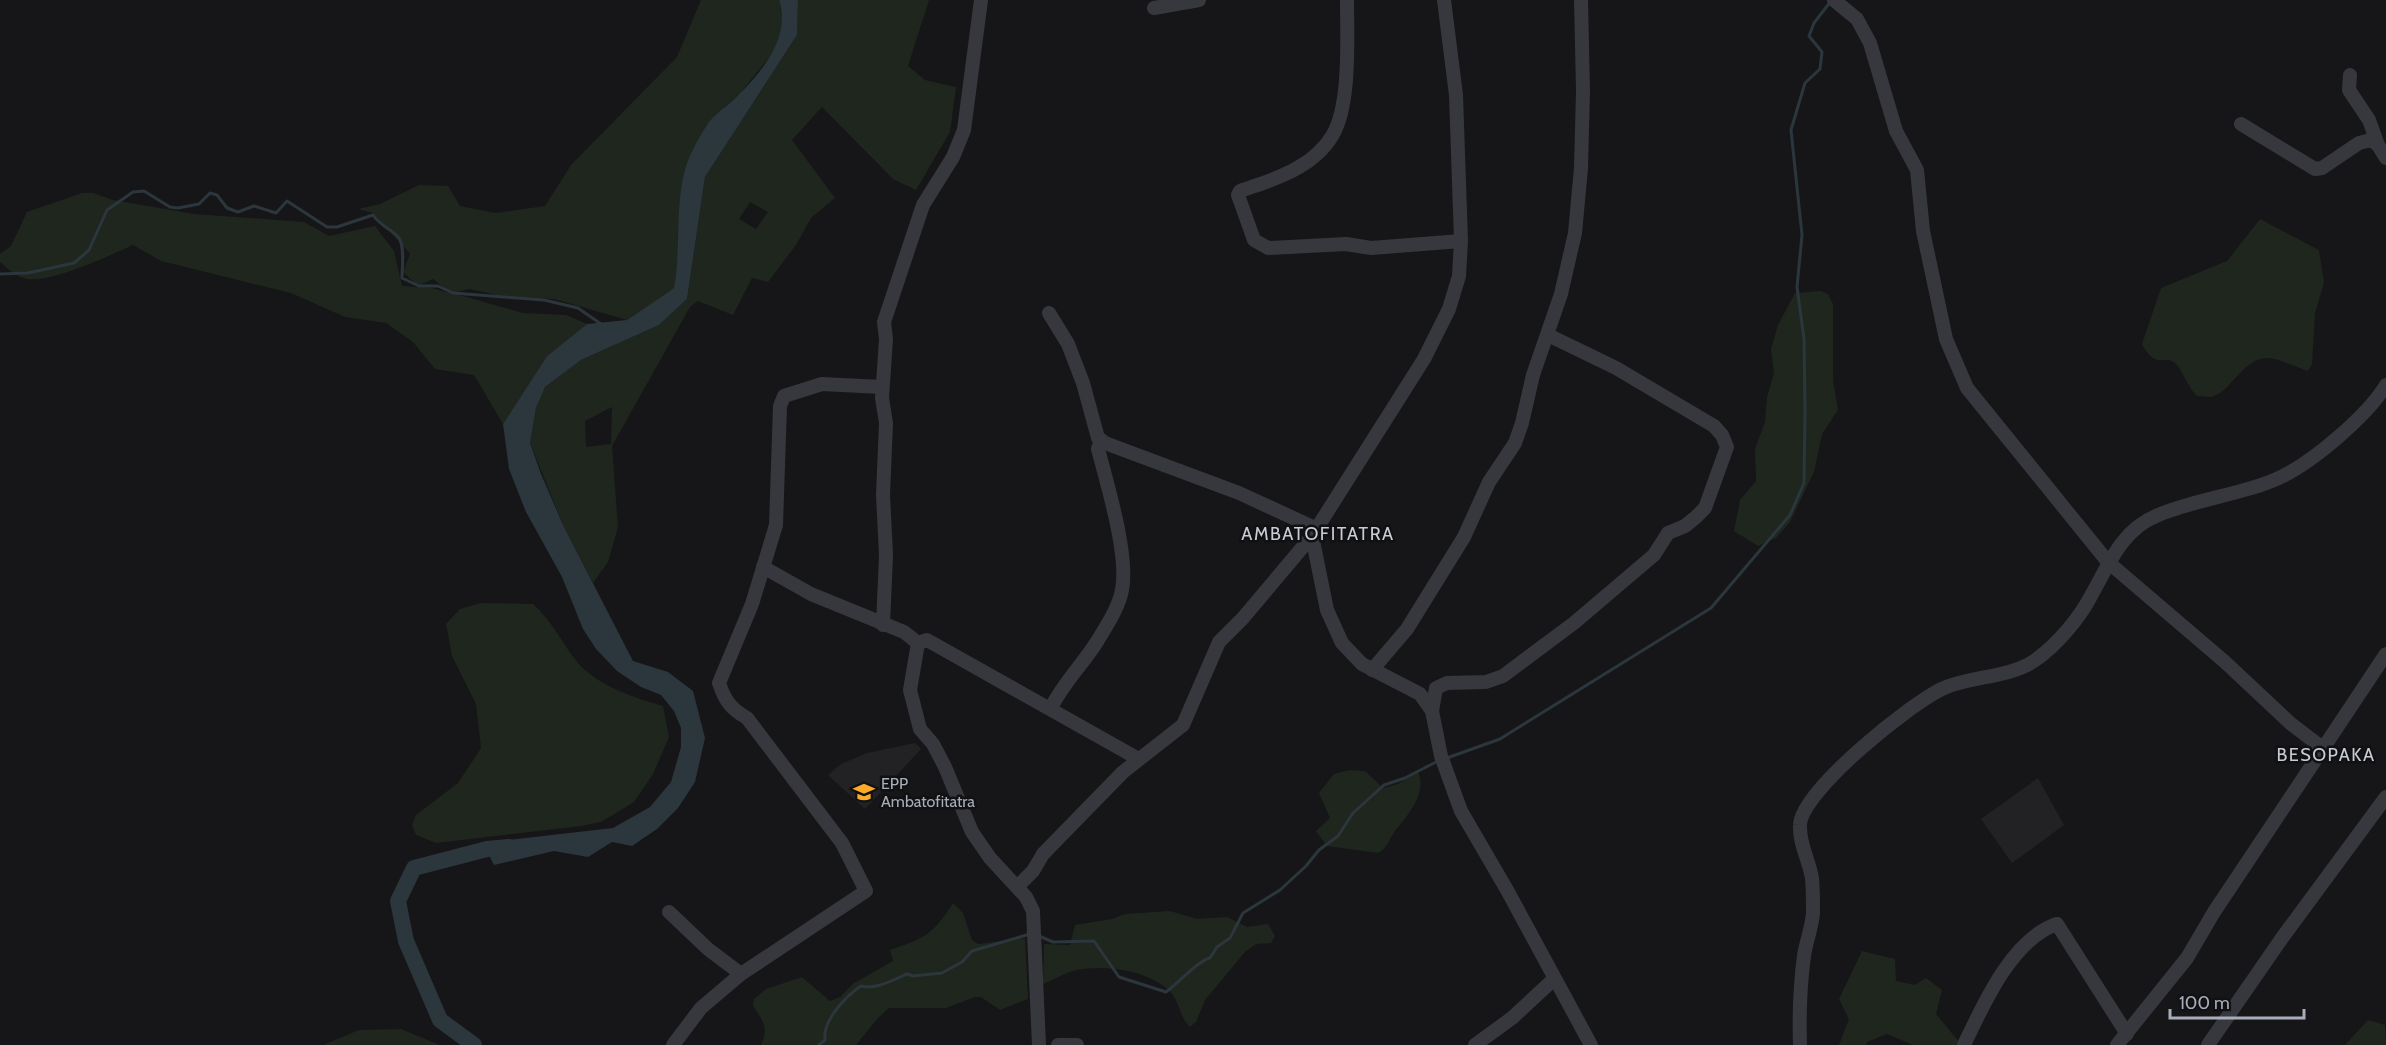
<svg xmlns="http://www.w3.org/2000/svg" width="2386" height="1045" font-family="Cabin,sans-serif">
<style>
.built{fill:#222225}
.green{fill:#1e261e;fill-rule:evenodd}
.water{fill:#2b363d}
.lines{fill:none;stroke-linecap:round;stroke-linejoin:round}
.stream{stroke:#2b363d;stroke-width:3}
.river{stroke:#2b363d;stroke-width:16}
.minor{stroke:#37383d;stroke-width:14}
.labels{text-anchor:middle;stroke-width:5;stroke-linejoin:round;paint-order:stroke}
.poi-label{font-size:16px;fill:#a7adb9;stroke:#111113;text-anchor:start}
.neighbourhood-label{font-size:18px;letter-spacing:1.5px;fill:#c8ccd4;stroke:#111113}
</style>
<rect width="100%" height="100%" fill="#161618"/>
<g class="built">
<path d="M915,743L921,749L865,809L828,775L841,764L867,753Z"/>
<path d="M2038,778L2064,825L2012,863L1981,819Z"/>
</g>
<g class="green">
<path d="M701,0H779L783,21L776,49L741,92L706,125L679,220V260L674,288L627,320L554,299L502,296L469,289L452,293L523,313L566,315L587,324L547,356L503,424L474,375L435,369L413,342L386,323L345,317L291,293L161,261L133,245C111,255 46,286 23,278C14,275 7,268 0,262V254L11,246L27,212L82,193H93L113,200L194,214L304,222L329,236L375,226L394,251L402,286L432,288L450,293L433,279L418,286L403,272L410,254L373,213L358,209L380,204L419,185L448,186L460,206L495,213L545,206L571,165L677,57Z"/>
<path d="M798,0H929L908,66L925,80L956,87L950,132L916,190L893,179L822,107L792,140L835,198L811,218L796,245L768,282L752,278L733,315L698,301L690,307L612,446L618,527L608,562L593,583L564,527L530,443L536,408L545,387L581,360L659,325L687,299L705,177L797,35ZM750,202L768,212L756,229L739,219ZM612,407L611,444L586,447L585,421Z"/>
<path d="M2260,219L2319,250L2324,283L2315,313L2312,364L2308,371C2296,367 2281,359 2268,358C2243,357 2230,394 2211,397C2206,397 2201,396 2197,396C2187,386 2183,371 2176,364C2164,352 2157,372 2142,344L2161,288L2227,261Z"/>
<path d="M1821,291L1828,294L1833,304V380L1838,410L1822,434L1814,472L1790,522L1776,538L1758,546L1734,531L1740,500L1756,481L1755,449L1765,422L1767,397L1774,373L1771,349L1778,325L1795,293Z"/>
<path d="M481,603L533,604C553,622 562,643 578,663C598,686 635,698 663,706L669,737L653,774L634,802L601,822L581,826L436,843L416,835L412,825L416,815L458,783L481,748L476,704L452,656L446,624L460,609Z"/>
<path d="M1349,770L1365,771L1383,788L1398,784L1418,772C1428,793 1407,816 1395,831C1389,839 1388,848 1378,853L1327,846L1316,831L1330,818L1319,793L1334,774Z"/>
<path d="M953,903L963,913L972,940L978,944L1025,938L1028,999L1000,1010L981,997H975L946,1008H889L878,1018L856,1045H761C769,1028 763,1021 753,1006L754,999L766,989L802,977L830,1001L840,997L854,983L893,961L890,950C926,938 933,934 953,903Z"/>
<path d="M1170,911L1197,919L1227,917L1247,927L1268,924L1275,936L1271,943L1256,944L1245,952L1205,1000L1196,1022L1190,1027C1180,1018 1180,1004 1172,994C1153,971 1106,964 1077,970C1066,972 1054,980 1043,984L1044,944L1070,945L1075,925L1112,919L1125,914Z"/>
<path d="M1862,951L1895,959L1896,981L1915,985L1926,978L1942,990L1936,1014L1960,1043L1959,1045H1913L1887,1034L1867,1042L1866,1045H1839L1849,1019L1839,999Z"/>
<path d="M2368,1020L2385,1025L2386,1045H2345Z"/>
<path d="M401,1029L440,1045H323L359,1030Z"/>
</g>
<path class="water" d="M779,0H798L797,35L705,177L687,299L659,325L581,360L545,387L536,408L530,443L541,474L564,527L633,661L668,672L693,691L705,738L695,782L678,808L657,829L632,846L612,842L588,857L554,851L494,865L483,843L613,828L650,807L671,782L681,747V728L674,711L661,695L641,687L617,671L596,649L583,629L562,577L526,512L509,469L503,424L547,356L587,324L627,320L674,288C681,251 675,211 684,174C687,159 697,141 705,128C710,118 722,110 731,102C758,76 792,40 779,0Z"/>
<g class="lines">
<g class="stream">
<path d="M0,274L28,273L74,263L89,250L107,210L133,192L144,191L170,207L178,208L199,204L210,193L217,195L227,208L238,212L254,206L276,213L287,201L327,227H337L373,215C380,226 392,229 399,238C405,247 402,268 402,278L419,286H438L453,293L544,300L578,308L601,324"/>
<path d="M1447,758L1500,739L1711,608L1790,515L1804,483L1805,411L1804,339L1797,287L1802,235L1791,130L1805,83L1820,69L1822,52L1809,36L1814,23L1831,1"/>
<path d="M1039,936L1053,942L1094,941L1119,977L1166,992C1177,984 1199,960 1210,958L1217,947L1230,938L1243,913L1280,890L1306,866L1319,850L1338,836L1353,813L1384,785L1405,778L1438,761"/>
<path d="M819,1045L825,1040C822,1021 846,996 861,986C876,990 893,980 907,974L913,976L942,973L962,962L972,951L1030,934"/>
</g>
<path class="river" d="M474,1045L440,1020L406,941L398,901L414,868L487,849L509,847"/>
<g class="minor">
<path d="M1347,0C1347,36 1351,106 1332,136C1325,148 1312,160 1299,167C1281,178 1260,184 1240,191L1238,195L1254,240L1268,248L1346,244L1371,248L1461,241"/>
<path d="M1444,0L1456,95L1461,241L1459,276L1449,309L1424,359L1312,536L1327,610L1342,643L1362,664L1420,694L1432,711L1441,756L1461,811L1507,890L1591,1045"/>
<path d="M1834,0L1857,19L1870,43L1896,131L1917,170L1923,231L1946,339L1967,388L2108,562L2225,662L2290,723L2324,749"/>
<path d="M1154,8L1199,0"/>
<path d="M2350,75L2349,90L2369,120L2378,145"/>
<path d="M2241,124L2315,169L2322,168L2359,143L2371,140L2378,145L2386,158"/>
<path d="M1049,313L1068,344L1083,383L1098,438L1105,443L1239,493L1315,528"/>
<path d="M763,567L811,594L904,632L918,643L910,690L920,729L933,744L945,767L972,832L990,858L1026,897L1033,911L1039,1045"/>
<path d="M883,625L886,555L883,495L886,423L882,398L886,339L884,322L923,205L953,157L964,130L981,0"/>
<path d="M918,643L927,640L1137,758"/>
<path d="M1372,670L1407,629L1464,537L1489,482L1515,443L1522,423L1533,375L1561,294L1575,233L1581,168L1583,91L1581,0"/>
<path d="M1051,708C1063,683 1084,663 1098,640C1107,625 1119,607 1122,590C1129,556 1107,483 1098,449L1101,440"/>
<path d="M1432,711L1436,688L1447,683L1486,682L1503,676L1574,623L1654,555L1668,533L1685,526L1696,517L1705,508L1727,447L1722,435L1714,426L1616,368L1548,335"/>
<path d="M1017,887L1033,871L1043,854L1123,772L1183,725L1219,642L1243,618L1312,536"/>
<path d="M669,912L708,949L741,974"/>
<path d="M673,1045L701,1008L741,974L866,891L842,843L747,718C731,709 725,701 719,683L752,604L776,525L780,406L784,396L822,384L882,387"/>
<path d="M1058,1045H1077"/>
<path d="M1475,1045L1512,1018L1554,979"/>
<path d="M1800,1045C1799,1015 1800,986 1804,956C1806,942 1812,927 1813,913C1813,902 1813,889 1812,878C1809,860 1799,844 1800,825C1801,791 1912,702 1944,688C1971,676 2008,678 2034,661C2056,646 2080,618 2092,594C2109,564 2122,530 2156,516C2194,499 2247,494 2283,476C2315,460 2368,415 2386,385"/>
<path d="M1964,1045C1983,1005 2012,939 2057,924L2127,1034"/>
<path d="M2117,1045L2187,958L2214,912L2386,654"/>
<path d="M2208,1045L2282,938L2386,797"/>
</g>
</g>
<defs>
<symbol id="school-bare" viewBox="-9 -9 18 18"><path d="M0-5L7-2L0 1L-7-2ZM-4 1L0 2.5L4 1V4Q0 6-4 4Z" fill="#fcaa2a" stroke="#111113" stroke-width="2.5" paint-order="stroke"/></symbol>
</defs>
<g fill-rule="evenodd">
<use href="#school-bare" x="849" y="777" width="30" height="30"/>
</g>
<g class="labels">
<g class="poi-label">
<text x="881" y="789">EPP<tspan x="881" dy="18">Ambatofitatra</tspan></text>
</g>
<g class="neighbourhood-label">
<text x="1318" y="540">AMBATOFITATRA</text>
<text x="2326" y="761">BESOPAKA</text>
</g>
</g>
<path d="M2170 1009v9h134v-9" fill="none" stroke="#a7adb9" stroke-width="3"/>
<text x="2179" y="1009" font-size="18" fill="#a7adb9" stroke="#111113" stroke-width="4.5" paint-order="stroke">100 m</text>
</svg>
